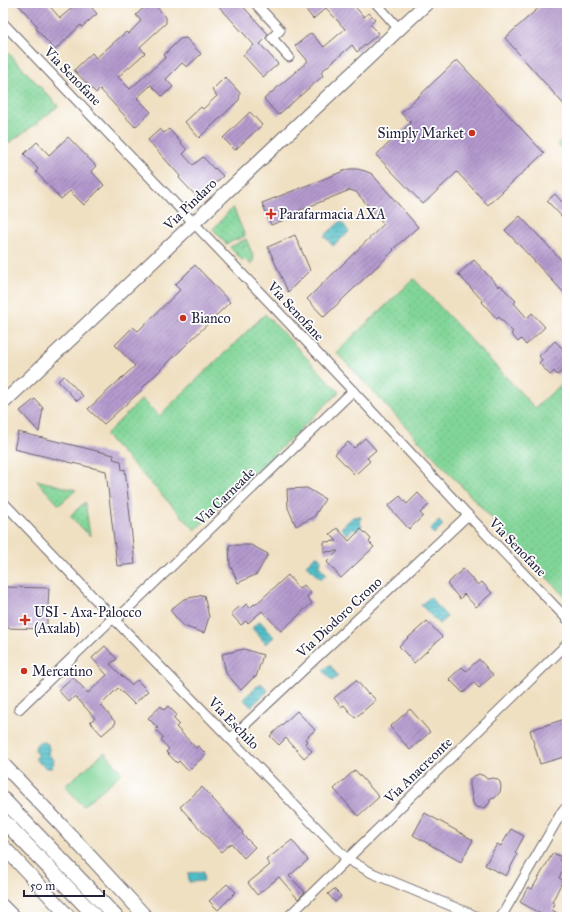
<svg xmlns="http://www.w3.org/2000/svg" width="570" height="920" font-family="'IM FELL Great Primer',serif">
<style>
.grass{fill:url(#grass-dots);stroke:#527c6a}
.park{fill:#81d598;stroke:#527c6a}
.water{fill:url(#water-rules);stroke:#397081}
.building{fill:url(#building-hatch)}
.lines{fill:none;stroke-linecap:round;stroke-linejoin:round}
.street-casing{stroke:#6a646a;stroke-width:11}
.secondary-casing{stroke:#6a646a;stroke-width:15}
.primary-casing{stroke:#6a646a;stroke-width:16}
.street{stroke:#fff;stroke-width:9}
.secondary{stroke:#fff;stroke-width:13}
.primary{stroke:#fff;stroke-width:14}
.poi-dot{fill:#c8321e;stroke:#fff;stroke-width:1.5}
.labels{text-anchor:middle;stroke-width:3.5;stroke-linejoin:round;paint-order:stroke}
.street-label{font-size:14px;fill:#22223b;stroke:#fff}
.poi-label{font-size:14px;fill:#22223b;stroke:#fff;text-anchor:start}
</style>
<defs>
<pattern id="grass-dots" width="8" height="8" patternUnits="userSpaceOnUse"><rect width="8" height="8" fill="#81d598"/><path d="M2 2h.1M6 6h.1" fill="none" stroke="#6fb784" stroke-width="1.8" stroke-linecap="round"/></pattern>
<pattern id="water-rules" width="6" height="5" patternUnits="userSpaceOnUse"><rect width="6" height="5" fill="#50bec7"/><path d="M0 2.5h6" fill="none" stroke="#429aa3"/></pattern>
<pattern id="building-hatch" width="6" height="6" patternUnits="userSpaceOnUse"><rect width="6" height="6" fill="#b49acd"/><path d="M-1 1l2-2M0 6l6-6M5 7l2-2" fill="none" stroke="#927da8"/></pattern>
</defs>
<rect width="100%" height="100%" fill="#fff"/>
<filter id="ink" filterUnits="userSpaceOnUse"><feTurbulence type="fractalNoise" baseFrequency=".025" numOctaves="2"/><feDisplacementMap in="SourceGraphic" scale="8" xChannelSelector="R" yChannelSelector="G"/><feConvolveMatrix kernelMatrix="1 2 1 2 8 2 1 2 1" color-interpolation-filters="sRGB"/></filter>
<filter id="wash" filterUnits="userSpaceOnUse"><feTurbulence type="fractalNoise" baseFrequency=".012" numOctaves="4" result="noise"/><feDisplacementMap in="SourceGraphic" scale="16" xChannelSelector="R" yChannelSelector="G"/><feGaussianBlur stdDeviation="0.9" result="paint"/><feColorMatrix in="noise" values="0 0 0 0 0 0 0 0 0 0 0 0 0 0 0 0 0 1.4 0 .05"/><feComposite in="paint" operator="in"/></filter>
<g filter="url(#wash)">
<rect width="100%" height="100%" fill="#f0e0c2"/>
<g class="grass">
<path d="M3,47L58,106L36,124L3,147Z"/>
<path d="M567,134V154L557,144Z"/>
<path d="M233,207L245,236L226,244L213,229Z"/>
<path d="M246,239L254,258L251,265L245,259L243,261L236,254L245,245L236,254L230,247Z"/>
<path d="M414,279L535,408L567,379V599L336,352Z"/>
<path d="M265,314L339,392L195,530L105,435L142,399L159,416Z"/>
<path d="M36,480L76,490L59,505Z"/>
<path d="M85,502L90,536L70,516Z"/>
</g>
<path class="park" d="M105,752L122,773L83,806L65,786Z"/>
<g class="water">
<path d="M341,221L349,232L333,246L324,236Z"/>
<path d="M355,516L356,517L359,516L361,517L360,521H361L360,523L362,526L357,531L353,529L347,535L341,528L353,517H354Z"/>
<path d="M439,521L443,525L434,534L430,529Z"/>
<path d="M316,556C319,556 321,558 321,562L319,566L326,574L321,580L306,565Z"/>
<path d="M430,597L447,617L439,624L421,605Z"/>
<path d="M260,621L274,637L266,644L252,628Z"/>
<path d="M330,665L338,676L332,681L323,670Z"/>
<path d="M261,683L268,691L251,707L243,699Z"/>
<path d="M39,742H44L48,744L49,749L48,754L54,760L52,768H46L36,760V758L37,754L35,751C35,747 36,744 39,742Z"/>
<path d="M203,872L204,881L189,882L188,873Z"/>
</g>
<g id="blocks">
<g class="building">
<path d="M17,3H47L60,18L73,7L70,3H88L97,14L82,27L81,25L55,50L36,29L38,27Z"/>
<path d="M149,3H153L166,17V23L140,47L145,53L118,77L130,89L166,57L164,55L180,39L186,38L201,54L187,67L182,63L166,79L173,87L162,96L151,85L137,98L151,112L135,127L100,89L96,93L74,70L92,53L96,58L126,32L128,34L141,21L136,15Z"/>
<path d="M216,3H240L268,34L266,38L260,44L278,64L263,77L243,55L254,45Z"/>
<path d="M301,3H352L364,17L369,13L375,19L370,24L379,33L357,52L352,45L321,72L323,76L278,115L264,99L308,61L295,46L311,33L324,47L345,29L326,8L313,19Z"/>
<path d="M544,3H567V108L505,38Z"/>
<path d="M457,60L544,153L488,205L457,172L423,204L376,155L411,123L401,113Z"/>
<path d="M225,77L240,93L239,100L199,138L185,122L201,107L203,109L217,96L212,90Z"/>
<path d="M250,112L262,125L235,150L223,138Z"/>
<path d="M160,129L164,133L169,129L187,150L183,154L193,165L203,157L214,169L215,168L223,176L199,199L179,178L180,176L148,140Z"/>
<path d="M68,137L96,166L91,171L104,185L84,205L70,191L61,199L36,172L38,169L24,154L37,142L49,155Z"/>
<path d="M349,169H357L365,171L372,174L418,227L393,249L394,250L324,317L307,299L384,224L356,192L350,190L293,213L294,216L271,225L262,203Z"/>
<path d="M555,194L562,202L567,197V222L547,201Z"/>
<path d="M520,216L567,266V296L505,230Z"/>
<path d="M295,235L310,270L288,292L268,247Z"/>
<path d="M474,260L499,287L500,285L516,301L514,303L527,318L532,313L545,327L526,345L521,339L518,342L511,334L513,332L499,317L497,319L482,302L483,301L458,274Z"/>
<path d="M195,265L230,302L142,388L143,389L104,424L88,409L135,366L115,345L133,327L138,331L180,290L175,285Z"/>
<path d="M555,341L567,353V366L557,375L554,371L550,375L539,363L542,360L539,356Z"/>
<path d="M64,376L83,396L77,401L58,381Z"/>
<path d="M35,399L43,408L39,432L20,411Z"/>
<path d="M18,432L114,455L113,459L121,461L122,470L125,469L135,564L117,566L106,471L14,449Z"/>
<path d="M365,438L376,450L367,458L370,461L355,475L335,454L348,442L354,448Z"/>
<path d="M307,488L325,499L314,517L296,526L288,508L287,489Z"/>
<path d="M418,493L429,505L420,513L423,516L409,529L388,506L400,496L407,504Z"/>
<path d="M337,528L349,541L361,529L371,539L369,542L374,547L341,578L327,562L338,551L324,552V542L337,541L330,534Z"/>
<path d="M229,545H251L268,554L257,574L238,583L230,565Z"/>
<path d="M463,569L478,585L482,582L492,593L476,607L464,594L460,599L447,584Z"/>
<path d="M288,575L299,589L304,585L311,593L307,597L312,603L281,631L262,611L248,623L246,621L241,625L231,614L240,606L242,608L246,604L250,608L254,604L255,605Z"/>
<path d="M3,587L49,588L48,606H47V629L3,628Z"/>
<path d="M204,595L209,617L204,633L183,626L170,610L184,599Z"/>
<path d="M427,621L442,637L414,663L399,646Z"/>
<path d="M105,646L117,659L110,664L131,685L137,680L148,691L134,704L118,688L101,705L116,723L102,735L90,722L95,718L75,696L69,702L58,690L73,677L88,693L107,675L92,658Z"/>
<path d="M244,649L263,655L256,677H254L241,690L226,673L222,654Z"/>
<path d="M479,659L493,675L479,688L474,683L463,693L449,679L462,667L466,671Z"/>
<path d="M356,680L368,694L369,693L376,700L355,718L344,705L341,707L334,698Z"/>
<path d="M161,706L164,710L168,706L177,715L173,718L179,724L176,727L196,748L198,746L206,754L188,771L179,761L177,763L166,752L169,749L161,740L163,737L155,729L158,728L148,718Z"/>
<path d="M410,709L430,732L410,750L390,727Z"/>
<path d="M297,711L315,730L305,739L307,741L305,743L312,751L304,758L286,738L279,745L270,736Z"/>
<path d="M565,719L567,725V756L540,764L530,730Z"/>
<path d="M355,770L379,797L358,816L334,789Z"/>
<path d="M479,774L484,776L487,779L493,778L497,779L500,782L501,787L500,792L495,798L490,799V802L486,807L482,808L476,807L473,803L470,785V779L474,776Z"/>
<path d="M202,787L243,832L242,834L255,847L244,858L231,843L221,852L180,807Z"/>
<path d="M425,813L473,840L461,862L413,835Z"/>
<path d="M511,829L524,836L515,853L517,855L506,876L485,865L497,844L501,846Z"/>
<path d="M292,840L308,860L289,876L305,892L298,899L279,877L257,895L248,883L270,865L266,860Z"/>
<path d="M553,853L561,857L559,860L566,864L559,878L563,880L552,902L555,904L552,910L565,917H546L520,902L528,887L532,889Z"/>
<path d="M227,884L236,892L218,910L209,901Z"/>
<path d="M334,889L341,896L335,902L328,894Z"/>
</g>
</g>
</g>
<g filter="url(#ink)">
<use href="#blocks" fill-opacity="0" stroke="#6a646a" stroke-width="1"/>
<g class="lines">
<defs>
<g id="street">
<path d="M255,3L280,30L272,38L289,57"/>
<path d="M376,3L399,29"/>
<path d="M3,23L268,301L353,391L468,515L567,619"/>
<path d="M3,502L113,618L347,859L372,873L478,917"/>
<path d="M115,621L353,391"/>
<path d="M19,709L113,618"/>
<path d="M230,739L468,515"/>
<path d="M3,904L16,917"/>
<path d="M288,917L567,644"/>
<path d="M501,917L563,810"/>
</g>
<g id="secondary">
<path d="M3,403L399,29L427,3"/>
<path d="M3,764L61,825L146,917"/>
<path d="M3,846L69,917"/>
</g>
<g id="primary">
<path d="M3,799L116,917"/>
<path d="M3,820L96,917"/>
</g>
</defs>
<use href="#street" class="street-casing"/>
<use href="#secondary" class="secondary-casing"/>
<use href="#primary" class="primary-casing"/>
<use href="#street" class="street"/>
<use href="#secondary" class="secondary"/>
<use href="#primary" class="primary"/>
</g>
</g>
<g class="poi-dot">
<circle cx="472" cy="133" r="4"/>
<path d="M269 208h4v4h4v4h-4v4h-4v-4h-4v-4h4z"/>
<circle cx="183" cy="318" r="4"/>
<path d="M23 614h4v4h4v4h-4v4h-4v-4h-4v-4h4z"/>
<circle cx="24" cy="671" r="4"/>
</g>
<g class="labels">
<g class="street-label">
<text transform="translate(73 76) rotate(46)" y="5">Via Senofane</text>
<text transform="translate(190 204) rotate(-44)" y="5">Via Pindaro</text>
<text transform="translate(296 311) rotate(47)" y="5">Via Senofane</text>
<text transform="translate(225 496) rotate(-44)" y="5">Via Carneade</text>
<text transform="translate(518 547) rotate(46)" y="5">Via Senofane</text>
<text transform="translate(339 617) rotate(-43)" y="5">Via Diodoro Crono</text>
<text transform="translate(234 723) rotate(46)" y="5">Via Eschilo</text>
<text transform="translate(418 770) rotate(-44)" y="5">Via Anacreonte</text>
</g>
<g class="poi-label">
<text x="464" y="138" text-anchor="end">Simply Market</text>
<text x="279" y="219">Parafarmacia AXA</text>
<text x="191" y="323">Bianco</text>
<text x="34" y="617">USI - Axa-Palocco<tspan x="34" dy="16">(Axalab)</tspan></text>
<text x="32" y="676">Mercatino</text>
</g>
</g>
<rect width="570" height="920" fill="none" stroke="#fff" stroke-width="16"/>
<path d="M24 890v6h80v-6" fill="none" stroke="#22223b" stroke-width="2"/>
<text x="30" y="890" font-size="12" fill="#22223b" stroke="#ffffff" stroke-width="3" paint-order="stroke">50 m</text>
</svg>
